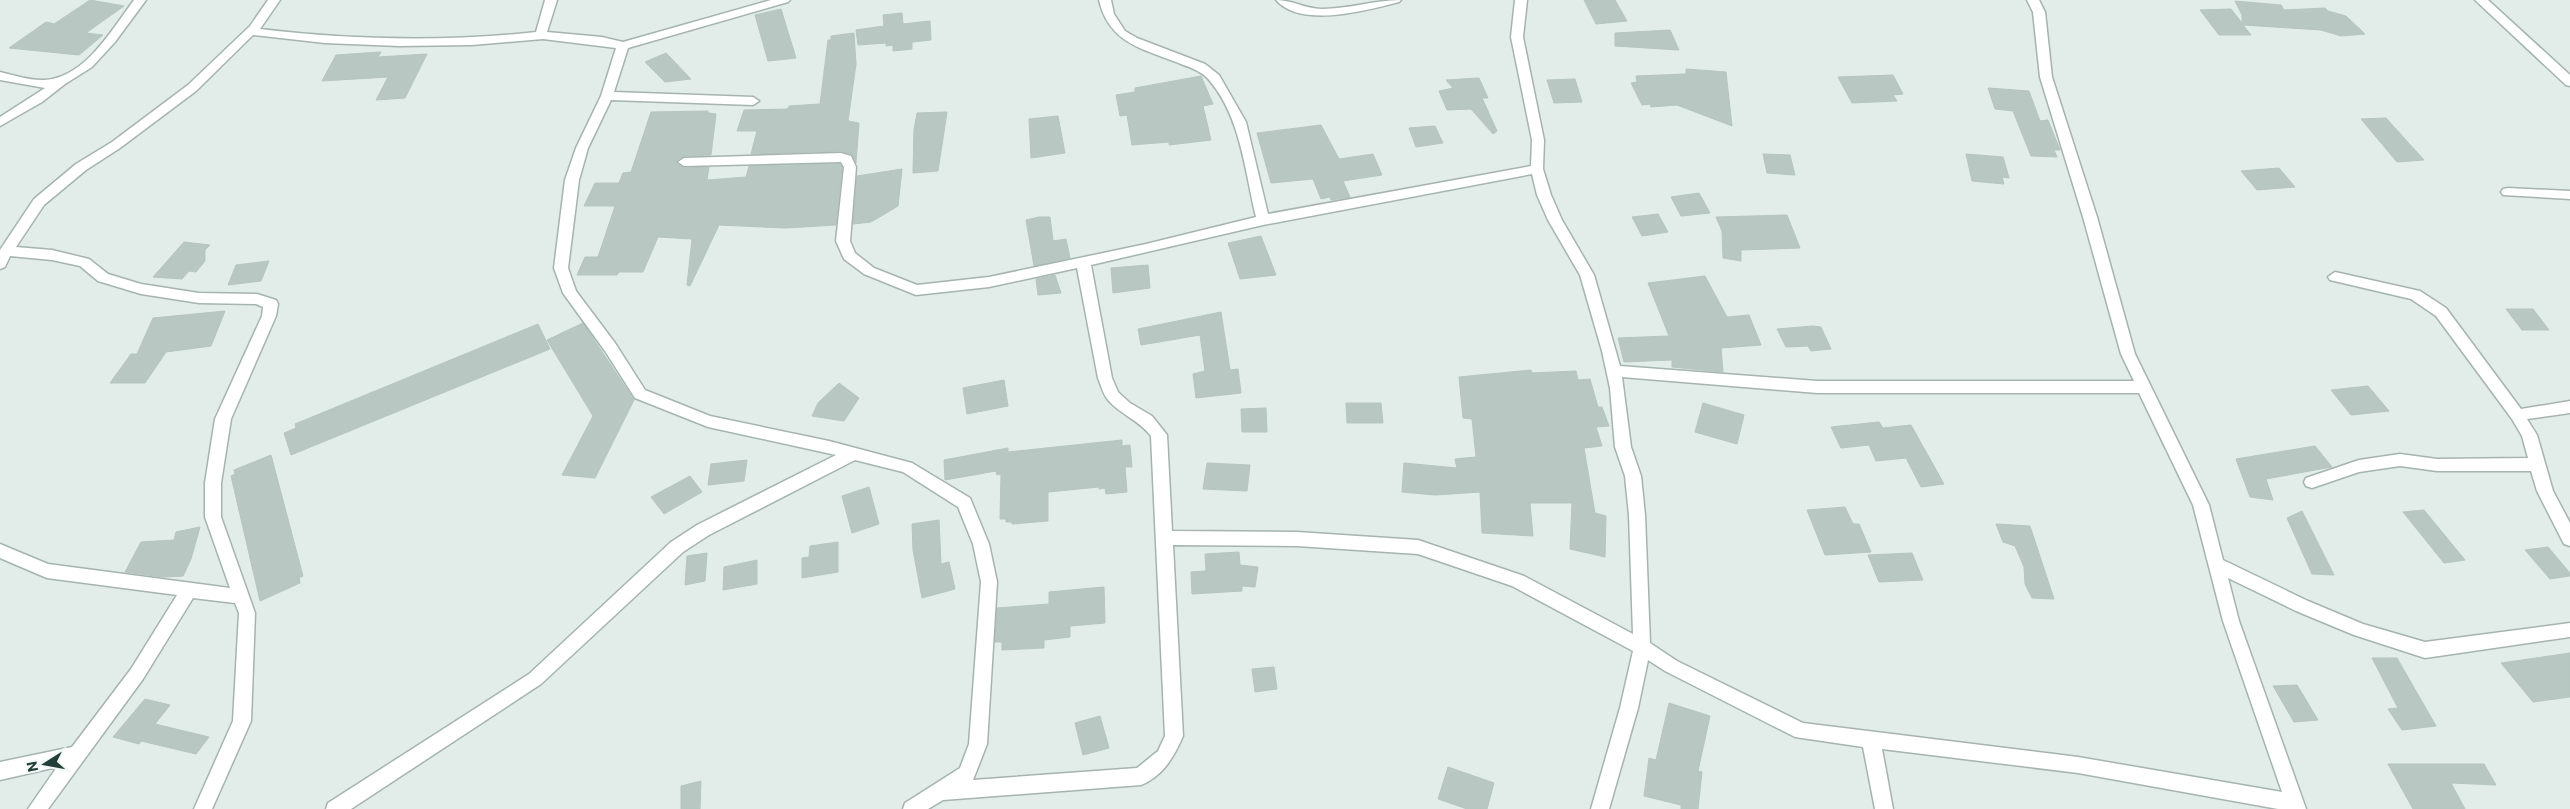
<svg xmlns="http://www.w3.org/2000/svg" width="2570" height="809" font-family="Commissioner,sans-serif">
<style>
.building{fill:#b8c7c2;stroke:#b5c5c0}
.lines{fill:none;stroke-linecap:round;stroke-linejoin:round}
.street-casing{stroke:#a5b4b0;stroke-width:3}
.street{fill:#fff;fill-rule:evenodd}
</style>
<rect width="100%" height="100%" fill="#e2ece9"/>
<g class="building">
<path d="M90,0L124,6L86,33L103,35L79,55L9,48L46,22L54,24Z"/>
<path d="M1584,0H1615L1627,21L1596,24Z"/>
<path d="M2235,1L2281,5L2284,10L2325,8L2328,11L2346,16L2365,34L2341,36L2321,30L2243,25L2251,35H2219L2200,10L2231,9L2242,23V15Z"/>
<path d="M781,9L796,58L768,61L755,15Z"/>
<path d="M902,13L903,24L930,21L931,40L912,42V49L893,51V45L886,46V43L858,45L856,30L884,26L883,15Z"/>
<path d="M1670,30L1679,50L1615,46V33Z"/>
<path d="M854,33L856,64L848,121L859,123L856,163L852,154L841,151L751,154L757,131H737L744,110L788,109L789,106L820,104L828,40H831V36Z"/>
<path d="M381,52L378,57L427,54L405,98L376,100L388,77L322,81L336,55Z"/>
<path d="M666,53L691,79L665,82L645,62Z"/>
<path d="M1686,69L1726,72L1732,126L1677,105L1651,107L1650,104L1642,105L1631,83L1637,82L1636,76L1686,74Z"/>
<path d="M1893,75L1903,94L1893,95L1897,101L1852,103L1838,77Z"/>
<path d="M1201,76L1213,104L1203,106L1211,140L1169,145V142L1132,145L1127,115L1120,116L1116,95L1135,92V88Z"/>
<path d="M1479,78L1488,98H1482L1497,131L1493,134L1471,109L1447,110L1439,91L1453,88L1446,80Z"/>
<path d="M1575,79L1582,102L1554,103L1547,80Z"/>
<path d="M1988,88L2029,91L2040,121L2048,120L2060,150H2054L2057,157L2031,156L2013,111L1995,109Z"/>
<path d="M708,111V113L716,114L711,155L684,156L677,160V164L684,168L709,167L707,180L746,177L749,166L840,164L842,167L836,225L785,228L719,225L690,286L687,285L692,239L658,237L643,272H619L617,275H577L585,257H598L615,206H584L595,183H619L623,173L631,172L651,112Z"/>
<path d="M947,112L938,171L913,173L914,130L917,113Z"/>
<path d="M1058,116L1065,153L1031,158L1029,119Z"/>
<path d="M2386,118L2424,160L2397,162L2361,119Z"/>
<path d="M1321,125L1339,159L1373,154L1382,175L1343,181L1350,197L1331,200L1330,197L1321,199L1313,179L1271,183L1257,133Z"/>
<path d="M1435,126L1443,143L1416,147L1409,128Z"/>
<path d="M1763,154L1790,155L1795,175L1767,173Z"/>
<path d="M1966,154L2003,157L2009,178L2002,177L2004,184L1972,181Z"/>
<path d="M2279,168L2295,187L2257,190L2241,171Z"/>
<path d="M902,169L898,206L871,222L853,224L857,176Z"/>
<path d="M1699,193L1710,213L1681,216L1671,197Z"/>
<path d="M1658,214L1668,232L1642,236L1632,217Z"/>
<path d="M1787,215L1800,248L1741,250V261L1723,258L1722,231L1716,217Z"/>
<path d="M1039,217H1050L1053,241L1066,239L1070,258L1034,266L1026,220Z"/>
<path d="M1261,236L1276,275L1240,279L1228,243Z"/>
<path d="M184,242L210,245L205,250V261L196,272L189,271L182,279L153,277Z"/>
<path d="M269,261L261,281L228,285L236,265Z"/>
<path d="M1148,265L1150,288L1113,293L1111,268Z"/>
<path d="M1055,275L1061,293L1038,295L1036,279Z"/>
<path d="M1705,276L1727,317L1749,315L1761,345L1721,348L1723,372L1672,367V360L1624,362L1618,338L1669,336L1648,283Z"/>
<path d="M2506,309H2533L2549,330H2522Z"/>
<path d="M225,311L211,346L166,352L145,383H110L131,354H137L153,318Z"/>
<path d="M1221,312L1230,370L1238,369L1241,393L1196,398L1193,374L1205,371L1200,335L1141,345L1138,329Z"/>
<path d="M583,323L634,400L595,478L562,475L593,416L547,340Z"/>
<path d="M538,324L550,349L291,455L284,433L296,428L295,424Z"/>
<path d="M1813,326L1821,327L1831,349L1811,351L1808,346L1786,347L1777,329Z"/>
<path d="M1531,370L1532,373L1576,371L1578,380L1590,379L1598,407H1602L1609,426L1596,427L1602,446L1584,448L1595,513L1606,516L1605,557L1570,549L1572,503H1530L1533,536L1482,533L1480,492L1435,495L1402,492L1404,463L1457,468L1455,459L1476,457L1472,419L1463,418L1459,377Z"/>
<path d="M1004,380L1008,406L967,414L963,388Z"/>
<path d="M839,383L859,398L844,421L812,416L818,403Z"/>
<path d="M2368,386L2389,411L2351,415L2331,390Z"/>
<path d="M1346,403H1381L1383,423H1347Z"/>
<path d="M1703,403L1744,415L1737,444L1695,432Z"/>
<path d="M1266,408L1267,432H1242L1241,409Z"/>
<path d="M1879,422L1883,428L1911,425L1944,484L1921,487L1906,458L1876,461L1869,445L1841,448L1831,427Z"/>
<path d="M1122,440V446L1130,445L1132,467H1125L1127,492L1106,494L1105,488L1099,489V487L1048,492V521L1012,524V522H1006V519H1000L1001,474L997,475L996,471L945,480L944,460L1008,448V452Z"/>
<path d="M2315,446L2332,467L2266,479L2273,500L2250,497L2236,459Z"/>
<path d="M271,455L303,576L299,578L300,583L260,601L231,476L235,474L234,470Z"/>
<path d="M747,460L744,481L708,485L711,464Z"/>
<path d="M1207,463L1250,465L1247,491L1203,489Z"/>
<path d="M690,476L702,492L664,514L651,497Z"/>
<path d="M869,487L879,524L852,533L842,496Z"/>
<path d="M1845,507L1853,524H1859L1871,552L1825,555L1807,510Z"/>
<path d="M2424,510L2465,560L2444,563L2403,512Z"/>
<path d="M2302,511L2334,575L2312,574L2287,518Z"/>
<path d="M939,520L941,564L949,562L955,589L922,598L913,550L912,524Z"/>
<path d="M1996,524L2030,526L2054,599L2032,598L2025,584L2024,567L2015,546L2003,542Z"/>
<path d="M200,527L191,559L183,576L163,577L125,572L141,542L174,540L176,532Z"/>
<path d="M838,542V572L802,578V558L809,557L810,546Z"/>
<path d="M2548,547L2570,573V576L2550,579L2525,550Z"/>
<path d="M1239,552L1240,565L1258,567L1255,587L1242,586V591L1192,594L1191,572L1206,571L1205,554Z"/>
<path d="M707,553L705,581L685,585L687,556Z"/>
<path d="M1912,553L1923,580L1879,582L1868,555Z"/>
<path d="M757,560V584L723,590L724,567Z"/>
<path d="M1104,587L1105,623L1070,626V637L1044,640V648L1002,650V642H995L997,608L1049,604V592Z"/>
<path d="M2570,653V697L2533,702L2501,663Z"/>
<path d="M2372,658H2397L2436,726L2402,730L2388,709L2398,708Z"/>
<path d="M1274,667L1277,689L1255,692L1252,669Z"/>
<path d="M2297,685L2318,720L2294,722L2273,686Z"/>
<path d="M145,699L170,705L155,724L209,737L196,754L141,741L139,744L113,737Z"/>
<path d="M1669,703L1710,716L1698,771L1702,772L1698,809H1681V805L1644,796L1649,758L1656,760Z"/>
<path d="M1100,716L1109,748L1083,755L1075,723Z"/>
<path d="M2388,764H2484L2496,785L2451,783L2465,809H2413Z"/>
<path d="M1448,767L1494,783L1487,809H1467L1438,799Z"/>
<path d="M701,781L700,809H681V786Z"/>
</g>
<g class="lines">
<defs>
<g id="street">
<path d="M134,0H146L115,42L92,67L65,84L42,102L0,126V117L45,88L0,80V72C14,75 30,81 45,80C86,77 112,29 134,0Z"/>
<path d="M268,0H280L260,29C352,40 444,42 536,32L545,0H557L547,32L602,37L623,42L771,0H790L788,2L628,48L614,92L753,97L759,101L753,105L611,100L588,148L579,180L568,268L576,291L615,343L645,390L710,416L829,441L912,463L970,498L989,544L997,582L987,744L973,780L1137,768L1158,751L1165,736L1151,436C1139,420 1121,415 1108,400C1103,394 1101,385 1098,378L1077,268L989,287L916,295L864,274L844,259L836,241L844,167L841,162L684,166L678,162L684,158L841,153L851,156L856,167L850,241L855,253L874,268L917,285L989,277L1146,244L1256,217C1245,172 1241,118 1210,81C1203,72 1192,68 1181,64C1144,49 1109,44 1099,0H1111L1114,14L1125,31L1137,38L1205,64L1219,75L1246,122L1268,214L1531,166L1532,140L1511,37L1515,0H1527L1523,37L1544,140L1543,169L1551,195L1562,220L1594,275L1620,366L1817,381H2134L2121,354L2083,217L2040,77L2033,12L2027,0H2039L2045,12L2052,77L2097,217L2135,354L2209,505L2223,560L2308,601L2363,624L2425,642L2570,623V637L2425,658L2354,635L2296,611L2228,578L2239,621L2306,809H2278L2078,773L1882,749L1893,809H1875L1863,747L1795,737L1665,671L1648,660L1638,708L1609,809H1591L1620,708L1633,651L1512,586L1418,554L1297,546L1173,545L1183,736C1174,757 1163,776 1141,785L943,800L928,809H903L905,803L960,768L969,744L981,582L973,544L958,507L903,472L855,460L709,535L683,552L541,684L351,809H326L328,803L529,674L671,542L697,525L836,455L708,427L635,398L605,351L563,293L554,268L565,180L576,148L601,96L616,48L543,39L472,45L399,46L325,43L253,35L196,91L120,148L86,170L44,205L16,247L52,250L89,259L108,274L141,284L199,293L257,294L276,300L278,304L276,316L231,419L221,483V517L255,613L251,721L212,809H194L233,721L239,613L235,603L193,598L143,679L48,809H28L57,767L0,780V762L72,747L131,669L177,595L47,578L0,558V544L48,564L230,588L205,517V483L215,419L262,316L263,307L256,304L199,303L141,294L98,281L80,266L52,260L10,256L5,267L0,269V250L34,199L76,164L112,142L188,85L250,26ZM1532,174L1537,195L1548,220L1580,275L1602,351L1610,388L1615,447L1625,476L1629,515L1633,634L1524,576L1418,540L1297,532L1172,531L1167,435L1152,416L1130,403L1118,392L1112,378L1091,265L1263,225ZM1622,377L1817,393H2139L2193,505L2223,621L2282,792L2078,757L1803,723L1677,661L1650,643L1645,515L1641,476L1631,447Z"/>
<path d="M1276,0C1293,0 1305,9 1322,9C1349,9 1374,0 1401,0L1399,2C1368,10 1301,29 1276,0Z"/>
<path d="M2475,0H2488L2570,75V86L2566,85Z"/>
<path d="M2508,188L2570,191V199L2503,195L2501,192L2503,189Z"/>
<path d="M2335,272L2420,291L2446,308L2521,409L2570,401V413L2527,419L2537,435L2553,491L2570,523V546L2564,544L2537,491L2531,471H2437L2400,466L2359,472L2312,488L2306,486L2304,482L2306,478L2359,460L2400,454L2437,459L2528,458L2522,436L2512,419L2436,316L2411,299L2330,280L2328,277Z"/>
</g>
</defs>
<use href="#street" class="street-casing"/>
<use href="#street" class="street"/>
</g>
<g transform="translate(45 764) rotate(259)" stroke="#f3f8f6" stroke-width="4" paint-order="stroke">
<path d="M0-4L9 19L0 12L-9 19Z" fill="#233d38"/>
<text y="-8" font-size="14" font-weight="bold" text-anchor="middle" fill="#233d38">N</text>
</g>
</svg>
